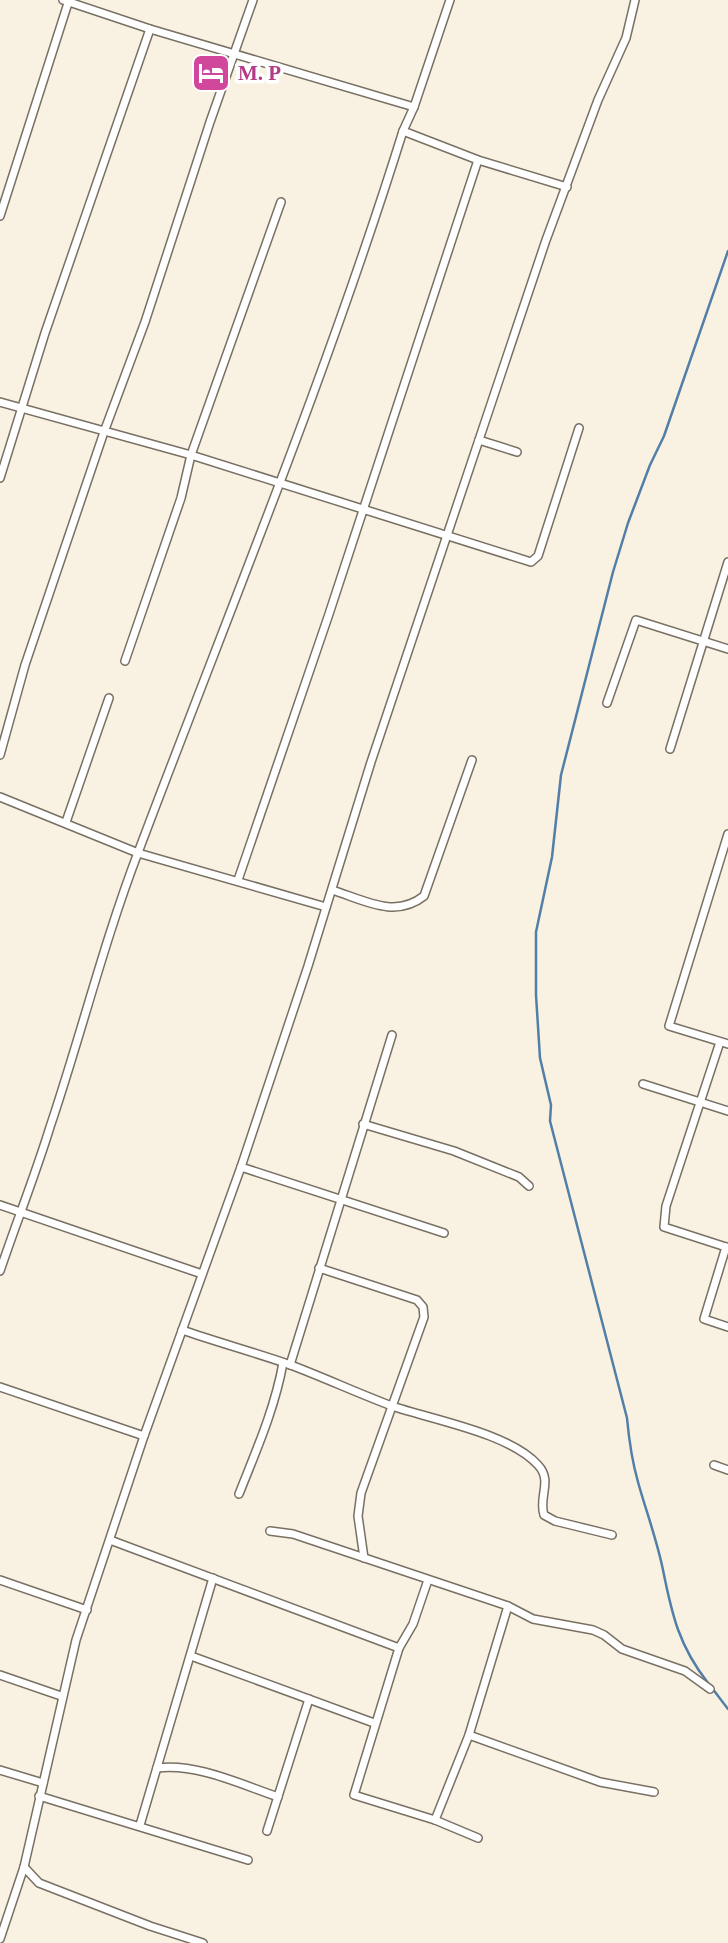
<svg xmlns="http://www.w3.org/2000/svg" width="728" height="1943" font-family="'Times New Roman',serif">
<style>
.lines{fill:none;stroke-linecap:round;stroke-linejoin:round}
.stream{stroke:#527fa8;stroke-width:2.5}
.street-casing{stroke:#787063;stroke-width:10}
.street{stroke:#fff;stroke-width:7}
.labels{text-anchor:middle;stroke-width:7;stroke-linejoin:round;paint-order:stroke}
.hotel-label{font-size:21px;font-weight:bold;fill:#b23c85;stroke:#fff;text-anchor:start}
</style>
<rect width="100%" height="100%" fill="#f9f1e2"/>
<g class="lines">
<g class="stream">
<path d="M708,1683C679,1646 672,1615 663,1570C657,1540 646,1511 638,1482C632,1461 629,1440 627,1418L550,1121L551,1105L540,1058L536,995V932L552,857L561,775L613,572L628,523L650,465L664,436L728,251"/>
<path d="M712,1688L728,1709"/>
</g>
<defs>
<g id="street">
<path d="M63,0L150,29L414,107"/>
<path d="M450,0L414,107L403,131L478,160L567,187"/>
<path d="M0,216L69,0"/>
<path d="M0,402L191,455L531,562L538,556L579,428"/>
<path d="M479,440L517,452"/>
<path d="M0,478L45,333L150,29"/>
<path d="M125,661L181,498L191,455L281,202"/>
<path d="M607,703L636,620L728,649"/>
<path d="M670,749L728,562"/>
<path d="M0,755L25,665L104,432L145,322L210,122L253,0"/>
<path d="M0,797L138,853L326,907"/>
<path d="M66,822L109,698"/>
<path d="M728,834L669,1026L728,1044"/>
<path d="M238,880L329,614L478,160"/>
<path d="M332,890C364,900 395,919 424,896L472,760"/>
<path d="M720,1042L666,1206L664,1227L726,1247"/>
<path d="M643,1084L728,1111"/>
<path d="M363,1124L454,1151L519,1177L529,1186"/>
<path d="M241,1167L444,1233"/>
<path d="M0,1205L202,1274"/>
<path d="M728,1248L726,1247L704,1319L728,1327"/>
<path d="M319,1268L417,1300L423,1307L424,1317L361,1493L358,1516L364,1558"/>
<path d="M0,1271C16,1223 35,1176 50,1127C81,1035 104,941 139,850C229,611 327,375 403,131"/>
<path d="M182,1330C217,1342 253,1352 288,1364C323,1377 357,1393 392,1406C433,1420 509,1433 538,1465C553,1481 538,1497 544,1515L555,1521L612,1535"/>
<path d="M290,1365L392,1035"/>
<path d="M0,1387L144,1436"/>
<path d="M714,1465L728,1470"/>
<path d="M239,1494C256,1451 275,1408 283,1363"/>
<path d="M270,1531L293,1534L508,1606L533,1619L593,1630L604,1635L622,1649L685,1671L710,1689"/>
<path d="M110,1540L399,1648L354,1795L435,1820L478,1838"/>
<path d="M0,1580L87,1610"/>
<path d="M399,1648L413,1624L428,1580"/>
<path d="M191,1656L374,1723"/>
<path d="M0,1675L61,1696"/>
<path d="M469,1735L600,1782L654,1792"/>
<path d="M157,1768C197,1763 240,1784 278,1797"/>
<path d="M0,1770L43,1783"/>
<path d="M39,1796L248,1860"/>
<path d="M435,1820L469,1735L508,1606"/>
<path d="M140,1825L213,1578"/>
<path d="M267,1831L309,1699"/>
<path d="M24,1867L39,1883L150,1926L203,1943"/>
<path d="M0,1939L24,1867L76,1640L144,1436L241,1167L308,966L371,762L546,240L598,100L626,38L635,0"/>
</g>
</defs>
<use href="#street" class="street-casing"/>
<use href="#street" class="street"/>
</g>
<defs>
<symbol id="hotel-square" viewBox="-11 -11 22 22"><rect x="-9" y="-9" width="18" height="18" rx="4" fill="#d1479c" stroke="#fff"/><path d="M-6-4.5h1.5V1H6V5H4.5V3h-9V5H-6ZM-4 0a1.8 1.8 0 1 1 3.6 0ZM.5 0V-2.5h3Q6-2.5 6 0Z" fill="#fff"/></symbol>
</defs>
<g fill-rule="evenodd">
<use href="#hotel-square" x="189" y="51" width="44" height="44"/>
</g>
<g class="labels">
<g class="hotel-label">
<text x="238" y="80">M. P</text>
</g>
</g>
</svg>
